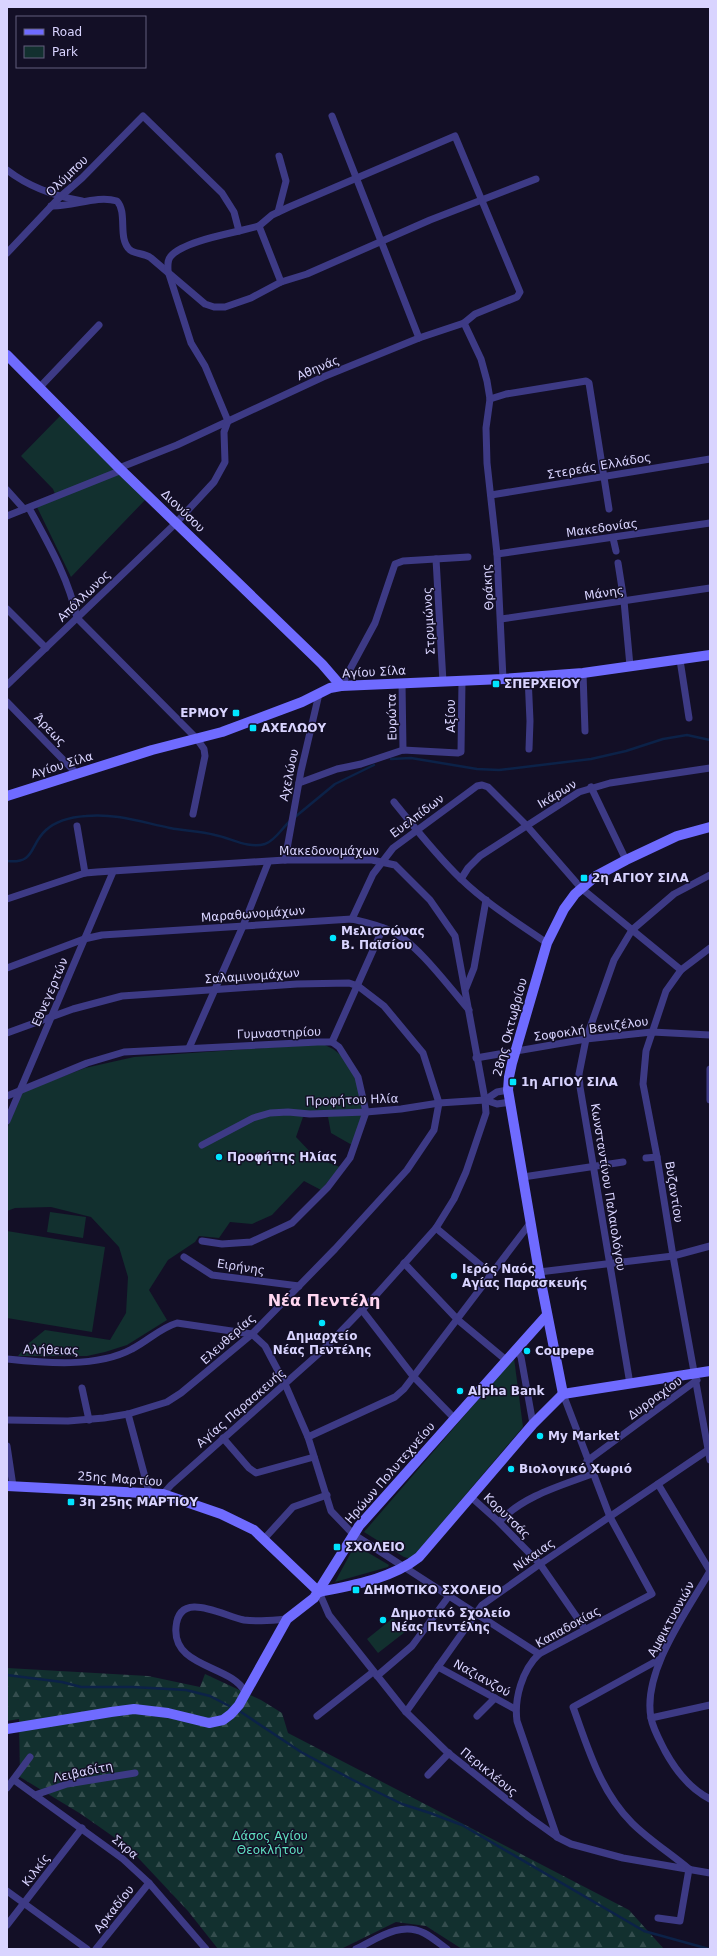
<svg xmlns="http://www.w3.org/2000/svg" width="717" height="1956" font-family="'DejaVu Sans',sans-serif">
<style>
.green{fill:#12302f}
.forest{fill:url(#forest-firs)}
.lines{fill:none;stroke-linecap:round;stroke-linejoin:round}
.stream{stroke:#0c2248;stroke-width:2.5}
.street{stroke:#3d3a85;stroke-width:7}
.secondary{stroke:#6f6bff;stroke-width:10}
.poi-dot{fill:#00e5ff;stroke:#130f26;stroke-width:1.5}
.labels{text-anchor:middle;stroke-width:3;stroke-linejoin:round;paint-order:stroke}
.street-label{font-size:12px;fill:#d9d4ff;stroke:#130f26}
.poi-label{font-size:12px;font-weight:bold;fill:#d9d4ff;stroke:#130f26;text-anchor:start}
.park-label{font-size:12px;fill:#5fe0c0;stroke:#130f26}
.district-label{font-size:16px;font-weight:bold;fill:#ffd6f0;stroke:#130f26}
</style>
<defs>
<pattern id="forest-firs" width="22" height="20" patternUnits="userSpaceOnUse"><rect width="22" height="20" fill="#12302f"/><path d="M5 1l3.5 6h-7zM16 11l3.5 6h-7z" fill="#344d4e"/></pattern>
</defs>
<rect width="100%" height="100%" fill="#130f26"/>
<g class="green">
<path d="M61,415L146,499L71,577L37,507L57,499L53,489L21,456Z"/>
<path d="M323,1044L333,1049L347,1060L356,1073L364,1108L352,1145L331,1133L328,1117H303L296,1137L316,1158L340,1167L321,1190L304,1181L272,1215L252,1224L230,1222L219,1238L199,1236L195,1242L168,1260L149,1290L167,1320L127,1345L105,1352L87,1356H18L29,1343L45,1330L110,1340L126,1313L128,1277L119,1247L91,1217L51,1207L15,1208L7,1211V1129L22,1092L85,1068L134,1057Z"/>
<path d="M50,1212L86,1217L83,1238L47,1232Z"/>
<path d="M7,1231L105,1247L92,1332L7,1318Z"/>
<path d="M514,1358L523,1427L411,1559L404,1557L364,1532Z"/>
<path d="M355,1545L389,1565L388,1567L335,1582Z"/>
<path d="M393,1618L405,1632L378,1653L367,1639Z"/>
</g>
<path class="forest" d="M7,1668L148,1676L200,1687L205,1674L261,1700L282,1713L288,1733L629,1910L664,1949H462L426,1926L396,1922L341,1949H218L188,1911L128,1847L81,1814L20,1777L19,1719L7,1721Z"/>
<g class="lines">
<g class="stream">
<path d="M391,759L411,758L477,769L499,770L591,759L626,751L663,739L687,735L710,740"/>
<path d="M295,817L335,784L374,765"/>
<path d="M7,861C36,864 29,845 46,830C56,821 72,817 86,816C115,813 141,822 170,828C185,831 200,831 215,835C231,838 248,849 265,844C275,841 282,828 290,821"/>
<path d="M7,1675L62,1682L81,1687H133L186,1690L210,1696L233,1708"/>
<path d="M238,1710L301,1752L353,1780L402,1804L430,1813L462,1825L644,1931L709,1949"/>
</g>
<g class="street">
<path d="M332,116L419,338"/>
<path d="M7,170C29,187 54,196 82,201"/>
<path d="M51,206C73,207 96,195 117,201C128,213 117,238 130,250C135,254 144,253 151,258L205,304L214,307H225L251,298L281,282L307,274L430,220L536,179"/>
<path d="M278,212L286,181L279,156"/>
<path d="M7,253L60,197L82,178L143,116L222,193L234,212L239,231L259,226"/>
<path d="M464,323L481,359L487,381L490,399L486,428L487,463L497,554L503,679"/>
<path d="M39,388L99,325"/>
<path d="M490,399L506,394L586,381L589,383L609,509"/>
<path d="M119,468L177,445L323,377L419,338L464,323L475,314L517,297L520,292L455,136L289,207L272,215L259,226L281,282"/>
<path d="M7,490L24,509"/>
<path d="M491,495L710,459"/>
<path d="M29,508C48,543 69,579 77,618L197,739L204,749L205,756L193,814"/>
<path d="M7,516L122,470"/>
<path d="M613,538L616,551"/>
<path d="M497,554L710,523"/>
<path d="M436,559L443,682"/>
<path d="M618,563L624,601L630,666"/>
<path d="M7,609L46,648"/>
<path d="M501,619L710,588"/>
<path d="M680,660L689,718"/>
<path d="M583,673L585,731"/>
<path d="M528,676L530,721L529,749"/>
<path d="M402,683L403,750"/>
<path d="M7,685L176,523L214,482L225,462L224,432L228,421L205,366L191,343L168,271C168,265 167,260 171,256C182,243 222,235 239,231"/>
<path d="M341,686L375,623L395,564L403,561L468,557"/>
<path d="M7,702L77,774"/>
<path d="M299,783L337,769L361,764L403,750L458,753L461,752L462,681"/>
<path d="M591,787L626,860"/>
<path d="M394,802C415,828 436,855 461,879C487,904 518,923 547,943"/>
<path d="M77,826L85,873"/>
<path d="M285,860L301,771L319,694"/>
<path d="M461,879L468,868L480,856L579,792L610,783L710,768"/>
<path d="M7,899L85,873L97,872L285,860H372L395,865L430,900L455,936L485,1100L486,1113L466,1172L454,1199L436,1228L377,1294L324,1349L171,1485L163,1494"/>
<path d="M352,919L373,874L393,848L469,792L477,786L482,785L488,787L527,826L581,888L681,970"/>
<path d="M710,948L681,970L666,991L646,1051L643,1084L657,1157L673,1256L710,1460"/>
<path d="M7,968L84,939L102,935L352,919C365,922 379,925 391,931C417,943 449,987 469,1010"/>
<path d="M466,988L474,968L486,900"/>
<path d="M7,1033L73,1009L122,996L297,984L349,983L358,986L384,1006L423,1053L439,1103L434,1130L407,1170L335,1249L252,1334L181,1393L167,1402L128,1414L104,1418L68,1421L7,1420"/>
<path d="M332,1042L383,928"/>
<path d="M189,1048L243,926L268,863"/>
<path d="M476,1058L586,1039L652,1032L710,1035"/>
<path d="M710,1069V1100"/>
<path d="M7,1096L87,1063L124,1052L318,1042H332L339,1047L358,1077L366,1112L350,1158L328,1187L292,1223L251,1242L222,1244L202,1241"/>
<path d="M485,1100L497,1092L508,1090"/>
<path d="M7,1121L113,872"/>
<path d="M202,1145L253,1118L270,1113L288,1112L310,1114L366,1112L401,1109L439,1103L485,1100L497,1104L511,1102"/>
<path d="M646,1158L657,1157"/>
<path d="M523,1177L623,1162"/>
<path d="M436,1228L491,1274"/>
<path d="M184,1257L212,1275L299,1286"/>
<path d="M404,1263L458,1320L506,1360"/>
<path d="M539,1272L673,1256L710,1246"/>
<path d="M362,1310L413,1376L454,1418"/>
<path d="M252,1334L265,1346L285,1384L308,1437L331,1511L353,1534L539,1654"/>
<path d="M516,1349L521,1357L533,1424"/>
<path d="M7,1359C45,1363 97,1368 132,1349C148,1341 160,1328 177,1323L252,1334"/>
<path d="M630,1384L580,1087L579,1074L586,1039L614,960L632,930L674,894L710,875"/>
<path d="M82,1388L89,1420"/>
<path d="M128,1414L149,1492"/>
<path d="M308,1437L395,1397L404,1389L531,1222"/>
<path d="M223,1438L249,1468L256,1473L314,1457"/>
<path d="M7,1446L13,1486"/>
<path d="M587,1461L697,1380"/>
<path d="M658,1484L710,1571"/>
<path d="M471,1497L499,1522L540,1564L585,1629"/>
<path d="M499,1522C523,1496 560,1486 592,1474"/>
<path d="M264,1539L293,1507L327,1495"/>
<path d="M710,1571C688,1610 642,1671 651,1718C653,1729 660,1741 665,1751C676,1771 690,1789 710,1799"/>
<path d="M319,1592L329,1615L406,1712L447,1752L529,1817L557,1837L571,1844L623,1858L710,1873"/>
<path d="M660,1659L573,1707C588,1748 600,1791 632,1823C649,1840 670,1853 689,1869"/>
<path d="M438,1667L515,1709"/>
<path d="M377,1676L412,1646L449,1596"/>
<path d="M245,1692C232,1665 172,1668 176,1627C179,1589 223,1616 244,1620C258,1622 273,1620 287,1619"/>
<path d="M406,1712L482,1605L540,1564L708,1450"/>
<path d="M317,1716L373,1672"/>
<path d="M477,1716L495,1698"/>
<path d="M651,1718L710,1705"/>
<path d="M428,1775L449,1753"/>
<path d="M14,1780L123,1859L149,1883L206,1949"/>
<path d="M7,1788L30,1757"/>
<path d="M35,1795L67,1784L135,1773"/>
<path d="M557,1837L517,1721C514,1699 522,1670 539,1654L652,1594L610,1517L563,1394"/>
<path d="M7,1891L87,1949"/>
<path d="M658,1918L680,1921L689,1869"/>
<path d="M7,1925L82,1828"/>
<path d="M96,1949L149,1883"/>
<path d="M356,1949C377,1939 400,1921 424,1933C432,1937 440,1944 447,1949"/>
</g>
<g class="secondary">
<path d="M7,355L119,468L322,664L341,686"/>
<path d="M7,796L152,750L222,732L302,702L330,688L341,686L503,679L583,673L710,655"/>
<path d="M563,1394L539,1272L508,1090L509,1077L512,1063L547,943L564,909L575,894L596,876L626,860L677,836L710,827"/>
<path d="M7,1486L163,1494L221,1514L254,1530L319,1592"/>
<path d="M319,1592C353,1585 391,1579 419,1557L533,1424L563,1394L710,1371"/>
<path d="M7,1729L111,1712L134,1709L168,1713L209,1723L223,1720L231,1714L239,1705L287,1619L314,1598L359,1526L547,1315"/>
</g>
</g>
<g class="poi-dot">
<rect x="492" y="680" width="8" height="8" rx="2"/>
<rect x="232" y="709" width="8" height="8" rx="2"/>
<rect x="249" y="724" width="8" height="8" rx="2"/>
<rect x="580" y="874" width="8" height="8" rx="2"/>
<circle cx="333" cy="938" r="4"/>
<rect x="509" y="1078" width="8" height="8" rx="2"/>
<circle cx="219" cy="1157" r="4"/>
<circle cx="454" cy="1276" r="4"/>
<circle cx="322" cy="1323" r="4"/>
<circle cx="527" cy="1351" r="4"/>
<circle cx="460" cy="1391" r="4"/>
<circle cx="540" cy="1436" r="4"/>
<circle cx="511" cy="1469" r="4"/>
<rect x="67" y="1498" width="8" height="8" rx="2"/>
<rect x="333" y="1543" width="8" height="8" rx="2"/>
<rect x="352" y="1586" width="8" height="8" rx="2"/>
<circle cx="383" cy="1620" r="4"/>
</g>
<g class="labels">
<g class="street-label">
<text transform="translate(67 176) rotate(-44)" y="4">Ολύμπου</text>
<text transform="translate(318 368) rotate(-23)" y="4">Αθηνάς</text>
<text transform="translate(599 466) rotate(-10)" y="4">Στερεάς Ελλάδος</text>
<text transform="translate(183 511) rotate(44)" y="4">Διονύσου</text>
<text transform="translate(602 528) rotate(-8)" y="4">Μακεδονίας</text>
<text transform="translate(488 587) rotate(-94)" y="4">Θράκης</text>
<text transform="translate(604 593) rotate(-9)" y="4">Μάνης</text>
<text transform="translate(84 596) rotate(-44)" y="4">Απόλλωνος</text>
<text transform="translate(429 621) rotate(-93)" y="4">Στρυμώνος</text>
<text transform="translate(374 672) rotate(-3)" y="4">Αγίου Σίλα</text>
<text transform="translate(451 716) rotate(-90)" y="4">Αξίου</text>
<text transform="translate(392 717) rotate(-91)" y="4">Ευρώτα</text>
<text transform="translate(50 730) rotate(46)" y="4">Άρεως</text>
<text transform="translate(62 765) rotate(-17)" y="4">Αγίου Σίλα</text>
<text transform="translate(289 775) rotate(-78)" y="4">Αχελώου</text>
<text transform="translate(557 794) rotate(-31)" y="4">Ικάρων</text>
<text transform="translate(417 816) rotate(-37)" y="4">Ευελπίδων</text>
<text x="329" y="855">Μακεδονομάχων</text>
<text transform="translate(253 914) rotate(-4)" y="4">Μαραθωνομάχων</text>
<text transform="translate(252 976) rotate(-4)" y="4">Σαλαμινομάχων</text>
<text transform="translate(50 992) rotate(-67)" y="4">Εθνεγερτών</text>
<text transform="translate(510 1027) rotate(-75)" y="4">28ης Οκτωβρίου</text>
<text transform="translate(591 1029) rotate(-8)" y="4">Σοφοκλή Βενιζέλου</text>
<text transform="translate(279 1033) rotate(-2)" y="4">Γυμναστηρίου</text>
<text transform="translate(352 1100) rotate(-2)" y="4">Προφήτου Ηλία</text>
<text transform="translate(608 1187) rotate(81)" y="4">Κωνσταντίνου Παλαιολόγου</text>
<text transform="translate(674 1192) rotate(81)" y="4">Βυζαντίου</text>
<text transform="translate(241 1267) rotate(9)" y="4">Ειρήνης</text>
<text transform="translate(228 1339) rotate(-42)" y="4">Ελευθερίας</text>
<text transform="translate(51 1350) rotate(1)" y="4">Αλήθειας</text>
<text transform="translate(655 1398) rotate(-36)" y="4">Δυρραχίου</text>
<text transform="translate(241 1408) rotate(-41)" y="4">Αγίας Παρασκευής</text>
<text transform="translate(390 1473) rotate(-49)" y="4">Ηρώων Πολυτεχνείου</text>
<text transform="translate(120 1479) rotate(4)" y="4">25ης Μαρτίου</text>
<text transform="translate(507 1516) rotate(44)" y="4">Κορυτσάς</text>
<text transform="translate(534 1555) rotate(-35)" y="4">Νίκαιας</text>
<text transform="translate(671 1619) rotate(-61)" y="4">Αμφικτυονιών</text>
<text transform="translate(568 1627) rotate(-29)" y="4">Καπαδοκίας</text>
<text transform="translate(482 1678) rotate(29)" y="4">Ναζιανζού</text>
<text transform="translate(83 1772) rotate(-12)" y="4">Λειβαδίτη</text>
<text transform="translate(489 1772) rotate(39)" y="4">Περικλέους</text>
<text transform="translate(125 1847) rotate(39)" y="4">Σκρα</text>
<text transform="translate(36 1870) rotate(-53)" y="4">Κιλκίς</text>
<text transform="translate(114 1909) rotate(-52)" y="4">Αρκαδίου</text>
</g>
<g class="poi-label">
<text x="504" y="688">ΣΠΕΡΧΕΙΟΥ</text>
<text x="228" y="717" text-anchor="end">ΕΡΜΟΥ</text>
<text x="261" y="732">ΑΧΕΛΩΟΥ</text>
<text x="592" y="882">2η ΑΓΙΟΥ ΣΙΛΑ</text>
<text x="341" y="935">Μελισσώνας<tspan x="341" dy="14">B. Παϊσίου</tspan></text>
<text x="521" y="1086">1η ΑΓΙΟΥ ΣΙΛΑ</text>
<text x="227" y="1161">Προφήτης Ηλίας</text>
<text x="462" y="1273">Ιερός Ναός<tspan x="462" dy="14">Αγίας Παρασκευής</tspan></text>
<text x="322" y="1340" text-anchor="middle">Δημαρχείο<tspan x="322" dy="14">Νέας Πεντέλης</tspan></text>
<text x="535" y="1355">Coupepe</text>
<text x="468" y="1395">Alpha Bank</text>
<text x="548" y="1440">My Market</text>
<text x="519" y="1473">Βιολογικό Χωριό</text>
<text x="79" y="1506">3η 25ης ΜΑΡΤΙΟΥ</text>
<text x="345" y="1551">ΣΧΟΛΕΙΟ</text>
<text x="364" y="1594">ΔΗΜΟΤΙΚΟ ΣΧΟΛΕΙΟ</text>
<text x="391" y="1617">Δημοτικό Σχολείο<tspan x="391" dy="14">Νέας Πεντέλης</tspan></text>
</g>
<g class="park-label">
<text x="270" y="1840">Δάσος Αγίου<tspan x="270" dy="14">Θεοκλήτου</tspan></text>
</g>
<g class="district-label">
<text x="324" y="1306">Νέα Πεντέλη</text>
</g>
</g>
<rect width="717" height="1956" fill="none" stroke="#d9d4ff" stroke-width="16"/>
<rect x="16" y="16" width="130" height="52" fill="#130f26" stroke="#625e7d"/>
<rect x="24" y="29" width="20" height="6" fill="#6f6bff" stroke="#625e7d"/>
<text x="52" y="36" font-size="12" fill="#d9d4ff">Road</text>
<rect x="24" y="46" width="20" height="12" fill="#12302f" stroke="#625e7d"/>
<text x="52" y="56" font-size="12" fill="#d9d4ff">Park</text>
</svg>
